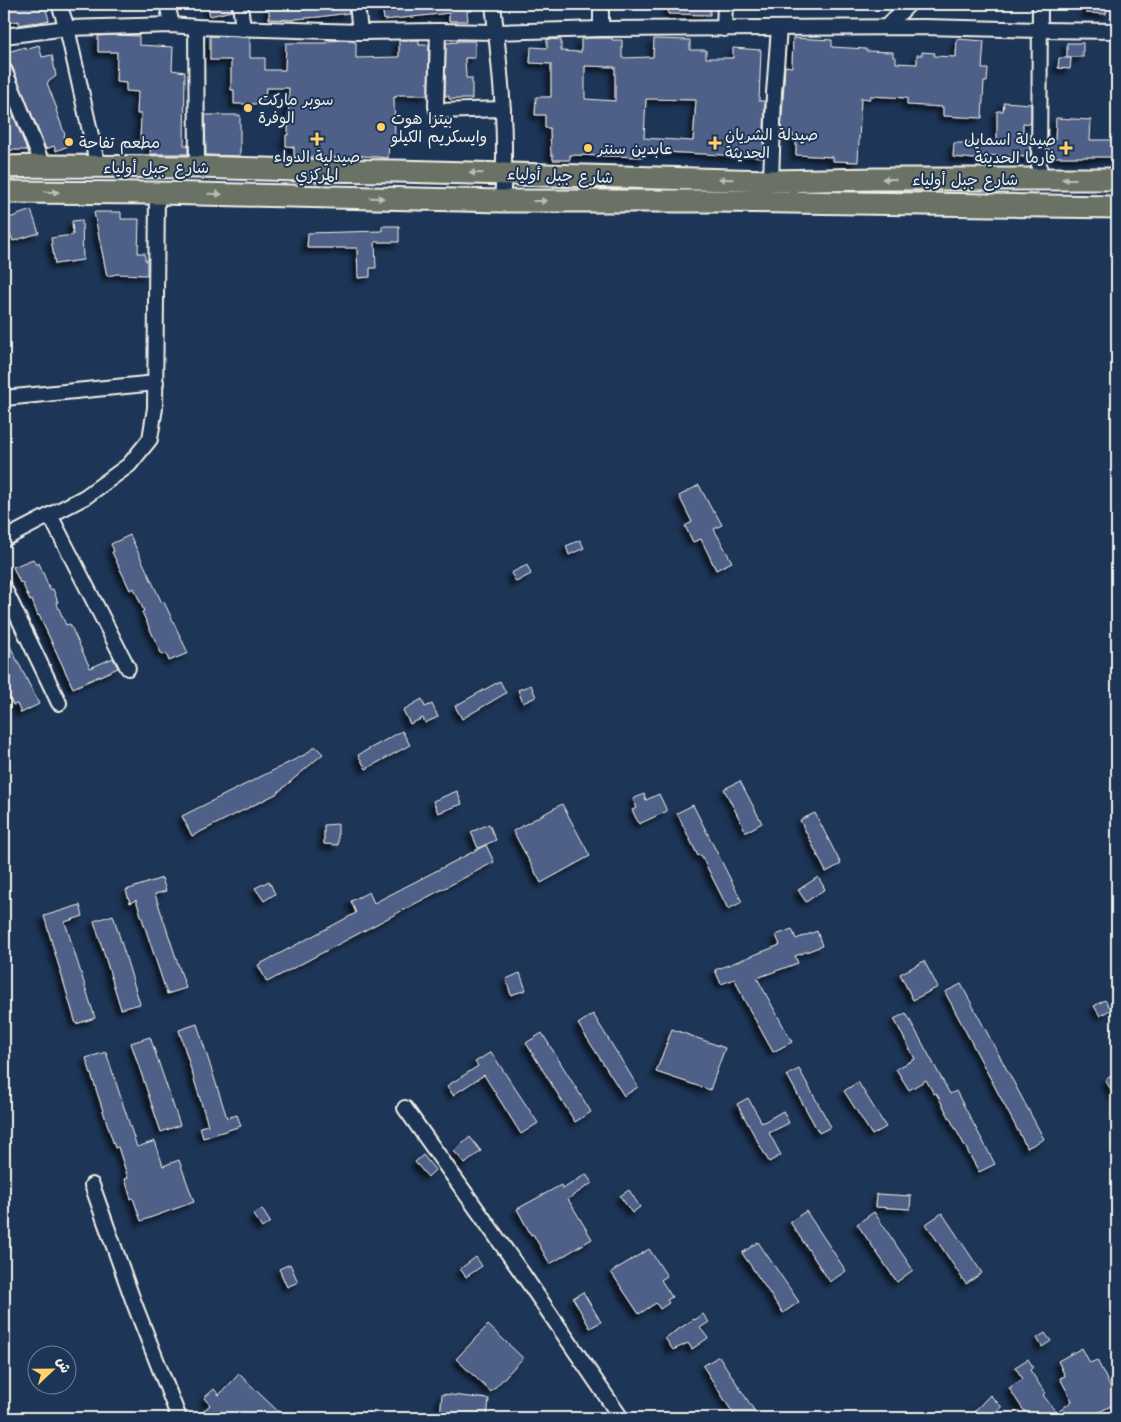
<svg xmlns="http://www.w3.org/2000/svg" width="1121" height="1422" font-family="'Comic Neue','Playpen Sans Arabic',sans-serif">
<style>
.building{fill:#506188;stroke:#f4f1e8;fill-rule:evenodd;filter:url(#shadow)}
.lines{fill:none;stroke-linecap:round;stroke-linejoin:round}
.street-casing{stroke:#f4f1e8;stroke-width:18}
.primary-casing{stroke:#f4f1e8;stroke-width:25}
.street{stroke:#1d3557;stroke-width:14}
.primary{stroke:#6b7165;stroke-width:21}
.oneway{fill:#bdbeb4}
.poi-dot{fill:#ffd166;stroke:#1d3557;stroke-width:2}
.labels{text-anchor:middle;stroke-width:4;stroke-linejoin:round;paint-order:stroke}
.poi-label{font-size:16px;fill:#f4f1e8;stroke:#1d3557;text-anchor:start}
.street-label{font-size:16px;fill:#f4f1e8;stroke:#1d3557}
</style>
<defs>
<filter id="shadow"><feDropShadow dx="-4.5" dy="4.5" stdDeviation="2.5" flood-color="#0009"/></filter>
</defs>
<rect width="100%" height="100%" fill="#1d3557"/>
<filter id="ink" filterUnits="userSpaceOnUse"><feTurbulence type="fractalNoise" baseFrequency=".02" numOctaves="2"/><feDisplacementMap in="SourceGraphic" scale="10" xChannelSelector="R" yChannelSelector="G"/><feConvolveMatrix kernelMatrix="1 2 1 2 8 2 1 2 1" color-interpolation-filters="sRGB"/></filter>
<g filter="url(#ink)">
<g class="building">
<path d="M4,4H38L39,8L45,6L49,20L35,23V22L19,25V21L4,23Z"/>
<path d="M207,4H231L232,11L210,16Z"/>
<path d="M269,4H348L349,13L318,17L295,19V20L269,19Z"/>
<path d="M382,4H472V11H467L468,21H449V13L384,20Z"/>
<path d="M668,4H710V15L668,14Z"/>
<path d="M1086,4H1107L1106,14L1086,13Z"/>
<path d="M117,35L139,36V45L173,47L172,70L185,72L184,145H188V154H150L151,143L140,142L141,114H137L138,92L126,91V83L116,82L117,52H98V36Z"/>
<path d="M210,36L250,37V58H265V70H285L286,43H327V41L348,40V41L356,42V58L399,57V40H419V45H429L428,95H397V97H394L395,143L389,144L388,158L351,155V157H294V147L286,146V135H288L289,88H266L265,99H257V104H234V90H231V60H210Z"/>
<path d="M585,38H612V40H622V58L653,57L654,39L690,40V50H706V58H733V48L761,50L759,101H765L763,157L644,151L643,157L570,155V160H553V155H551L550,128H545V115H535L536,97H551V64L530,63L531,47L547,48V39L561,40V51L581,52V39H585ZM585,66L615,67V101L585,99ZM646,99L696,100L693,141L644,138Z"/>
<path d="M793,38L832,40V47L866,49V51L893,52V57H896V63L917,64V55H922V52L935,53L934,56L956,57L957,39L984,41L982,69H988L987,82H984L982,118L943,116V107L907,105V98L870,96V99L861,98L858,162L833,161V157L796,155V139H793V134L781,133L785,66L792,67Z"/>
<path d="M457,41H475V58H465L466,78H472V99H449V96H445L446,43L457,42Z"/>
<rect x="1067" y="43" width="16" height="14"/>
<path d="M39,45L42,57L52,55L56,76L47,83L57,109L56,110L65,135L64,136L68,146L56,151L54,146L46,149L12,66L9,63L5,61L4,58V53L25,47V49Z"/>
<path d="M1059,58H1071L1070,69L1058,68Z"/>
<path d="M1004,102L1031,104V124L1023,123V142L1030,143V157L983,155V159H974L953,157L954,143H997V111H1003Z"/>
<path d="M9,105L27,150H4V107Z"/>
<path d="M205,115H240V156L206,155Z"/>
<path d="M1056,118L1091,120L1090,140H1117V157H1048V144H1051V140H1055Z"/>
<path d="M31,210L39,233L13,241L10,233L4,235V220Z"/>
<path d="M94,212H121V219H139L138,253H145V260H147V275L117,274L107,276Z"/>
<path d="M82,220L83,260L55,264L51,238L73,235L72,221Z"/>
<path d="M382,226H399V242H375L376,268H370V277L358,278L357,248H307L308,233L382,231Z"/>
<path d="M699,485L713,512H715L722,525L714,529L732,562L716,570L701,539L693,542L685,526L692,522L679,496Z"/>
<path d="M130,535L162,603L164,602L188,653L169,661L166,653L162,655L142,612L144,611L134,588L130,590L112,552L114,551L111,544Z"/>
<path d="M580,540L584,548L569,555L566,546Z"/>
<path d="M33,559L36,565L39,563L50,590L53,589L58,602H56L66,625L70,624L90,668L113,658L118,668L73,688L39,615L38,616L32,600L30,601L22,582L20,583L13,567Z"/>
<path d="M527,565L531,574L516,582L511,573Z"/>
<path d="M4,634L39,704L21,713L17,704L13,705L4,686Z"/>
<path d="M500,681L506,693L462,719L455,706Z"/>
<path d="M531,685L536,697L523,703L518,690Z"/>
<path d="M422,699L425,707L432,704L438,717L425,723L423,718L410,724L403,710Z"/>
<path d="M402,731L410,745L366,769L358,755Z"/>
<path d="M315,746L323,754L276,794L192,836L182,816L306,754Z"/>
<path d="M740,781L762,823L746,832L724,789Z"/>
<path d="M457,791L462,804L438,813L433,801Z"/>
<path d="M644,794L646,800L659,794L667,811L639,824L632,810L637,808L633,799Z"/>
<path d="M562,804L590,856L541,883L513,831Z"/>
<path d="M693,805L742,902L728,909L701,855L698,856L677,813Z"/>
<path d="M815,813L841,864L826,872L800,820Z"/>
<path d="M338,824V845L324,844V825Z"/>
<path d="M489,824L496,840L478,848L471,832Z"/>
<path d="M486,845L494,862L267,982L258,965L356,913L351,901L369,892L374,903Z"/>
<path d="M818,877L825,889L806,902L798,890Z"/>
<path d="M162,878L166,891L155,894L186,988L167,994L136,900L130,903L126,890Z"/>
<path d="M269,881L275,894L264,901L255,888Z"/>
<path d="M80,905L83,916L65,922L95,1018L76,1024L44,916Z"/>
<path d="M113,915L140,1004L121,1009L94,921Z"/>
<path d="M792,929L796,939L817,931L822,946L795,956L798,963L757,978L792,1042L773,1052L743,998L735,979L721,984L715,970L780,945L776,935Z"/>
<path d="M924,961L938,987L913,1000L900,974Z"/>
<path d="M520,973L526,990L511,995L506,979Z"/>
<path d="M961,984L1044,1139L1027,1148L945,992Z"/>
<path d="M1105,1000L1111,1009L1100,1016L1094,1006Z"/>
<path d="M906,1013L950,1094L956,1091L995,1164L979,1172L936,1093L934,1094L926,1080L909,1090L896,1069L915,1059L894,1019Z"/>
<path d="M593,1014L638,1087L624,1096L578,1024Z"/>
<path d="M197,1024L227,1118L237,1115L241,1126L203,1138L200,1127L208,1125L179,1030Z"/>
<path d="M672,1029L725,1048L710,1090L656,1072Z"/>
<path d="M542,1033L591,1112L575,1122L526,1043Z"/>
<path d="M150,1037L180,1125L161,1132L131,1043Z"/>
<path d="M106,1052L137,1147L155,1141L163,1166L179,1160L194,1202L141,1221L133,1198L131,1199L125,1179L128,1178L118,1147L115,1148L86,1058Z"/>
<path d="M491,1052L538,1123L521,1134L484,1075L453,1095L447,1086L478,1066L475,1062Z"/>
<path d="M799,1069L831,1127L819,1133L787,1075Z"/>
<path d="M1117,1072V1099L1105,1080Z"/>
<path d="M858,1082L886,1127L872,1135L844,1091Z"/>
<path d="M748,1098L762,1123L783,1111L789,1123L769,1133L781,1155L769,1162L737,1104Z"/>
<path d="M470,1137L481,1151L465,1164L454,1151Z"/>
<path d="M423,1155L435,1170L428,1177L415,1162Z"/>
<path d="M586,1174L592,1183L568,1199L592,1239L550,1264L533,1234L531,1235L517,1209L561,1185L563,1189Z"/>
<path d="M629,1190L640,1207L632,1213L620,1196Z"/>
<path d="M877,1194L911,1196L910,1209L876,1207Z"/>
<path d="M262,1209L270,1222L262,1228L253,1215Z"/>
<path d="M806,1211L846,1271L830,1282L790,1222Z"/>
<path d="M874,1212L913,1270L897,1282L857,1224Z"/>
<path d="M942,1213L982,1273L966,1284L926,1224Z"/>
<path d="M758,1242L799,1302L783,1313L742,1253Z"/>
<path d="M649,1249L667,1276L661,1280L672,1297L667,1300L669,1303L660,1309L656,1303L639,1314L611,1272Z"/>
<path d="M476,1257L482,1266L466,1277L460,1269Z"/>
<path d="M290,1264L298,1282L287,1287L279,1269Z"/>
<path d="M583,1292L601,1322L590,1328L573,1298Z"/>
<path d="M703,1314L709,1322L700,1328L708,1338L692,1349L688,1343L673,1350L665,1338L694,1319L695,1320Z"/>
<path d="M488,1325L523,1358L491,1392L456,1359Z"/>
<path d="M1045,1333L1051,1341L1042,1347L1037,1338Z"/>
<path d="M1082,1348L1090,1363L1097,1360L1117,1400V1403L1087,1418H1031L1022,1408L1009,1388L1023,1379L1015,1367L1028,1359L1033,1367L1030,1370L1045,1393L1043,1395L1057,1413L1072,1401L1060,1378L1065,1376L1058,1361Z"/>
<path d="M719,1356L759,1418H736L703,1366Z"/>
<path d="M239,1374L285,1418H196L210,1405L204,1398L214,1389L219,1395Z"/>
<path d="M442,1394L489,1399L487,1418H440Z"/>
<path d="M990,1395L1002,1407L992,1418H968Z"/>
</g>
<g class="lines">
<defs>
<g id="street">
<path d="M59,4L67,28L98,167"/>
<path d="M167,4L172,25"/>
<path d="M240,4L243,29"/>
<path d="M357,4L360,32"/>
<path d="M493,4C500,69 508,135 502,201"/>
<path d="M196,27L197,167"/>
<path d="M886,27L909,4"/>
<path d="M601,29V4"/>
<path d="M724,29L725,4"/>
<path d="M438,31L436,106L437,111L503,109"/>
<path d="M4,36L67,28L172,25L196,27L360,32L438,31L496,32L601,29L925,27L1040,30L1117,31"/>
<path d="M4,70L15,95L43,166"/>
<path d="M1039,180L1040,4"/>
<path d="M771,181L774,93L779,28"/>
<path d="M4,398L156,383"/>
<path d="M50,515L128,668"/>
<path d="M4,539L85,497L129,465L150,439L155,408L157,193"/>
<path d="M4,588L59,703"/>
<path d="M405,1108L522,1273L621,1418"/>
<path d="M92,1185L134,1303L179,1418"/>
</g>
<g id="primary">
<path d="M4,167L43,166L197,167L299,170L397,171L771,181L875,179H1117"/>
<path d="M4,192L157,193L502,201H716L1117,207"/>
</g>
</defs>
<use href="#street" class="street-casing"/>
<use href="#primary" class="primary-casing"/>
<use href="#street" class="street"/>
<use href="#primary" class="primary"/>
</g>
<defs><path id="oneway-solid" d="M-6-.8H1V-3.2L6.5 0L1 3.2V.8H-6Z" transform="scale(1.25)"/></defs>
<g class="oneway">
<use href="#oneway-solid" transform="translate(476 173) rotate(-179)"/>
<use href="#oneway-solid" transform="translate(726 179) rotate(-178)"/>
<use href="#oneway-solid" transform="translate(889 179) rotate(-179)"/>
<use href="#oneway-solid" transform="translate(1069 179) rotate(180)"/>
<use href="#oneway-solid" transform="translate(52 192) rotate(1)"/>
<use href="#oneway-solid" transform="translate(215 194) rotate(1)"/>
<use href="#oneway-solid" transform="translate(377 198) rotate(1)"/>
<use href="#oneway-solid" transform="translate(540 201)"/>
</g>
</g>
<g class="poi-dot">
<circle cx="248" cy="108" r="5"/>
<circle cx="381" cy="127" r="5"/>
<path d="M314.5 131.5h5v5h5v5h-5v5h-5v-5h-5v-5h5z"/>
<circle cx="69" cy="142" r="5"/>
<path d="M712.5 135.5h5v5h5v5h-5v5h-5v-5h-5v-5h5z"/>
<circle cx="588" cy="148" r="5"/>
<path d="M1063.5 140.5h5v5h5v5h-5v5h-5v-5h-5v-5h5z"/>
</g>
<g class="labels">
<g class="poi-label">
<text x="258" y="105">سوبر ماركت<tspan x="258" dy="18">الوفرة</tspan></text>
<text x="391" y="124">بيتزا هوت<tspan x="391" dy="18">وايسكريم الكيلو</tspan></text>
<text x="725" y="140">صيدلة الشريان<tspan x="725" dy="18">الحديثة</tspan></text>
<text x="1056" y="145" text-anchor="end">صيدلة اسمايل<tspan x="1056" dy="18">فارما الحديثة</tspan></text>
<text x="79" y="148">مطعم تفاحة</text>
<text x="598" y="154">عابدين سنتر</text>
<text x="317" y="162" text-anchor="middle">صيدلية الدواء<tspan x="317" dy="18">المركزي</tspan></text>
</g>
<g class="street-label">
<text x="156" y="173">شارع جبل أولياء</text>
<text transform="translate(560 175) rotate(2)" y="6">شارع جبل أولياء</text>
<text x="965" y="185">شارع جبل أولياء</text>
</g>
</g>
<rect width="1121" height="1422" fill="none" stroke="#1d3557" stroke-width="20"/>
<rect x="10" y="10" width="1101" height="1402" fill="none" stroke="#f4f1e8" stroke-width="2" filter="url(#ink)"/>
<g transform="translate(52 1370) rotate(68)"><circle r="24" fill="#1d3557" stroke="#738091"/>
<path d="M0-4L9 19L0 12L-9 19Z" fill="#ffd166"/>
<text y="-8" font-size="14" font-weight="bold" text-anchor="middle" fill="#f4f1e8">ش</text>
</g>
</svg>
